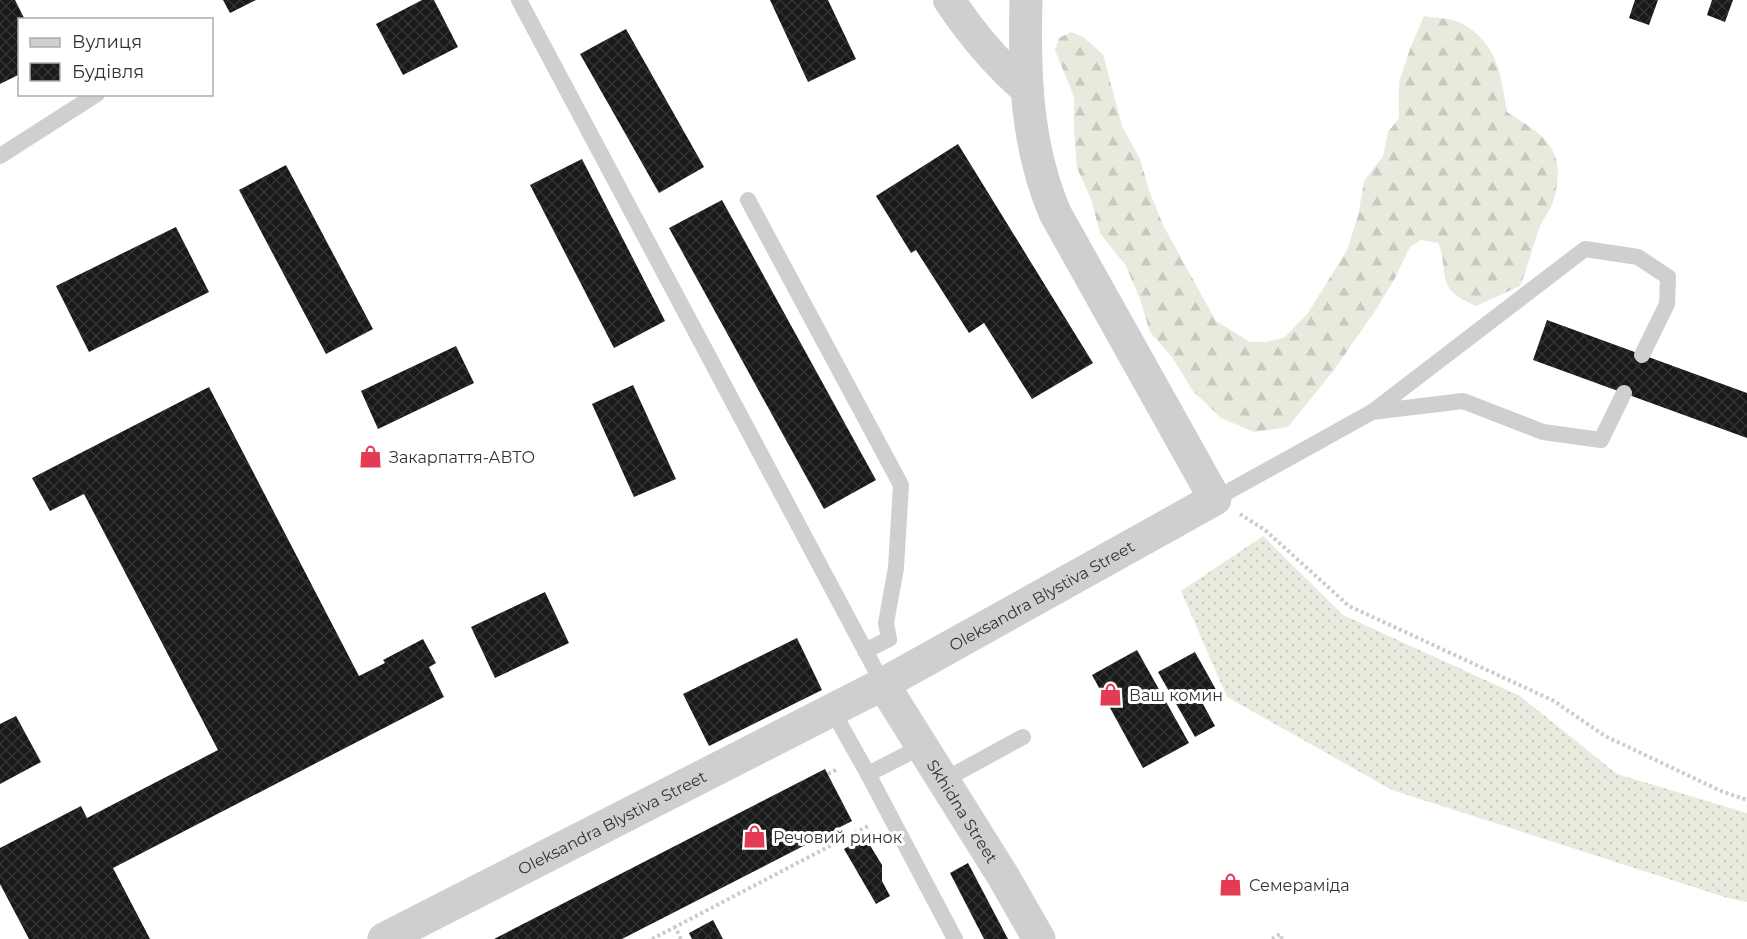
<svg xmlns="http://www.w3.org/2000/svg" width="1747" height="939" font-family="Montserrat,sans-serif">
<style>
.grass{fill:url(#grass-dots)}
.forest{fill:url(#forest-firs)}
.building{fill:url(#building-cross-hatch)}
.lines{fill:none;stroke-linecap:round;stroke-linejoin:round}
.path{stroke:#ccc;stroke-width:4;stroke-dasharray:3 3;stroke-linecap:butt}
.service{stroke:#cfcfcf;stroke-width:16}
.minor{stroke:#cfcfcf;stroke-width:32}
.tertiary{stroke:#cfcfcf;stroke-width:33}
.labels{text-anchor:middle;stroke-width:6;stroke-linejoin:round;paint-order:stroke}
.poi-label{font-size:16px;fill:#323232;stroke:#fff;text-anchor:start}
.street-label{font-size:16px;fill:#323232;stroke:#fff}
</style>
<defs>
<pattern id="grass-dots" width="8" height="8" patternUnits="userSpaceOnUse" patternTransform="scale(1.5)"><rect width="8" height="8" fill="#e6ebde"/><path d="M2 2h.1M6 6h.1" fill="none" stroke="#c6cabf" stroke-width="1.8" stroke-linecap="round"/></pattern>
<pattern id="forest-firs" width="22" height="20" patternUnits="userSpaceOnUse" patternTransform="scale(1.5)"><rect width="22" height="20" fill="#e6ebde"/><path d="M5 1l3.5 6h-7zM16 11l3.5 6h-7z" fill="#c6cabf"/></pattern>
<pattern id="building-cross-hatch" width="8" height="8" patternUnits="userSpaceOnUse" patternTransform="scale(1.5)"><rect width="8" height="8" fill="#191919"/><path d="M0 0l8 8M0 8l8-8" fill="none" stroke="#323232"/></pattern>
</defs>
<rect width="100%" height="100%" fill="#fff"/>
<path class="grass" d="M1263,536L1343,615L1520,696L1617,774L1747,813V902L1728,898L1392,790L1227,697L1181,591Z"/>
<path class="forest" d="M1424,16C1435,18 1451,18 1461,23C1498,43 1501,75 1507,112C1543,135 1566,147 1555,195C1553,207 1543,218 1539,229C1532,248 1528,267 1520,286L1476,306C1467,302 1453,296 1448,286C1442,275 1445,257 1438,243L1421,240L1410,247L1394,280L1375,311L1334,370L1288,427L1254,432L1221,418L1193,391L1172,357L1150,332L1140,299L1126,266L1100,233L1091,199L1077,168L1074,132V97L1055,50L1059,38L1071,32L1083,37L1103,54L1122,126L1140,159L1150,193L1164,227L1216,321L1250,342H1267L1285,337L1308,313L1347,250L1358,216L1364,181L1383,156L1388,132L1399,118V82L1410,49Z"/>
<g class="building">
<path d="M0,0H15L25,20H20V74L0,84Z"/>
<path d="M223,0H256L230,13Z"/>
<path d="M422,0H434L458,47L403,75L376,24Z"/>
<path d="M770,0H828L856,59L808,82Z"/>
<path d="M1635,0H1658L1649,25L1629,18Z"/>
<path d="M1712,0H1733L1725,22L1707,15Z"/>
<path d="M626,29L704,167L659,193L580,54Z"/>
<path d="M958,144L1093,363L1032,399L984,323L969,333L916,250L911,253L876,196Z"/>
<path d="M582,159L665,321L614,348L530,185Z"/>
<path d="M286,165L373,329L326,354L239,190Z"/>
<path d="M722,200L876,480L824,509L669,228Z"/>
<path d="M176,227L209,292L89,352L56,286Z"/>
<path d="M1547,320L1747,393V438L1533,360Z"/>
<path d="M456,346L474,383L378,429L361,391Z"/>
<path d="M633,385L676,479L634,497L592,404Z"/>
<path d="M209,387L359,676L385,663L383,660L423,639L436,663L429,667L444,697L113,868L150,939H29L0,884V848L81,806L87,818L218,750L84,494L50,511L32,478Z"/>
<path d="M545,592L569,643L495,678L471,627Z"/>
<path d="M797,638L822,690L709,746L683,694Z"/>
<path d="M1137,650L1189,743L1143,768L1092,675Z"/>
<path d="M1195,652L1219,695L1203,704L1215,726L1195,737L1158,672Z"/>
<path d="M16,716L41,762L0,784V724Z"/>
<path d="M825,769L852,821L622,939H494Z"/>
<path d="M865,837L882,865V881L890,896L876,904L844,849Z"/>
<path d="M968,863L1008,939H984L950,873Z"/>
<path d="M713,920L723,939H692L689,933Z"/>
</g>
<g class="lines">
<g class="path">
<path d="M1240,514L1265,530L1349,606L1554,701L1605,736L1721,791L1747,800"/>
<path d="M828,774L838,769"/>
<path d="M652,939L675,927"/>
<path d="M681,939L675,927L870,825"/>
<path d="M1272,939L1280,934L1282,939"/>
</g>
<g class="service">
<path d="M519,0L883,684"/>
<path d="M0,156L97,94"/>
<path d="M748,200L901,485L896,568L886,623L889,639L865,651"/>
<path d="M1624,393L1601,440L1543,432L1463,401L1372,412L1585,249L1638,257L1668,277L1667,304L1642,355"/>
<path d="M1215,499L1372,412"/>
<path d="M832,710L868,774"/>
<path d="M923,746L868,774L955,939"/>
<path d="M944,780L1023,737"/>
</g>
<path class="minor" d="M949,0C973,36 996,63 1028,91"/>
<g class="tertiary">
<path id="s1" d="M883,684L1003,876L1039,939"/>
<path id="s2" d="M384,939L883,684L1215,499L1055,213C1026,145 1024,73 1026,0"/>
</g>
</g>
<defs>
<symbol id="shop-bare" viewBox="-9 -9 18 18"><path d="M-5-2.5h2.3a2.7 3.5 0 0 1 5.4 0H5L5.5 6h-11ZM-1.5-2.5h3a1.5 2.3 0 0 0-3 0Z" fill="#e23b53" stroke="#fff" stroke-width="2.5" paint-order="stroke"/></symbol>
</defs>
<g fill-rule="evenodd">
<use href="#shop-bare" x="354" y="440" width="33" height="33"/>
<use href="#shop-bare" x="1094" y="678" width="33" height="33"/>
<use href="#shop-bare" x="738" y="820" width="33" height="33"/>
<use href="#shop-bare" x="1214" y="868" width="33" height="33"/>
</g>
<g class="labels">
<g class="poi-label">
<text x="389" y="463">Закарпаття-АВТО</text>
<text x="1129" y="701">Ваш комин</text>
<text x="773" y="843">Речовий ринок</text>
<text x="1249" y="891">Семераміда</text>
</g>
<g class="street-label">
<text dy="6" stroke="none"><textPath href="#s2" startOffset="742">Oleksandra Blystiva Street</textPath></text>
<text dy="6" stroke="none"><textPath href="#s1" startOffset="150">Skhidna Street</textPath></text>
<text dy="6" stroke="none"><textPath href="#s2" startOffset="256">Oleksandra Blystiva Street</textPath></text>
</g>
</g>
<rect x="18" y="18" width="195" height="78" fill="#ffffff" stroke="#adadad" stroke-width="1.5"/>
<rect x="30" y="38" width="30" height="9" fill="#cfcfcf" stroke="#adadad" stroke-width="1.5"/>
<text x="72" y="48" font-size="18" fill="#323232">Вулиця</text>
<rect x="30" y="63" width="30" height="18" fill="url(#building-cross-hatch)" stroke="#adadad" stroke-width="1.5"/>
<text x="72" y="78" font-size="18" fill="#323232">Будівля</text>
</svg>
